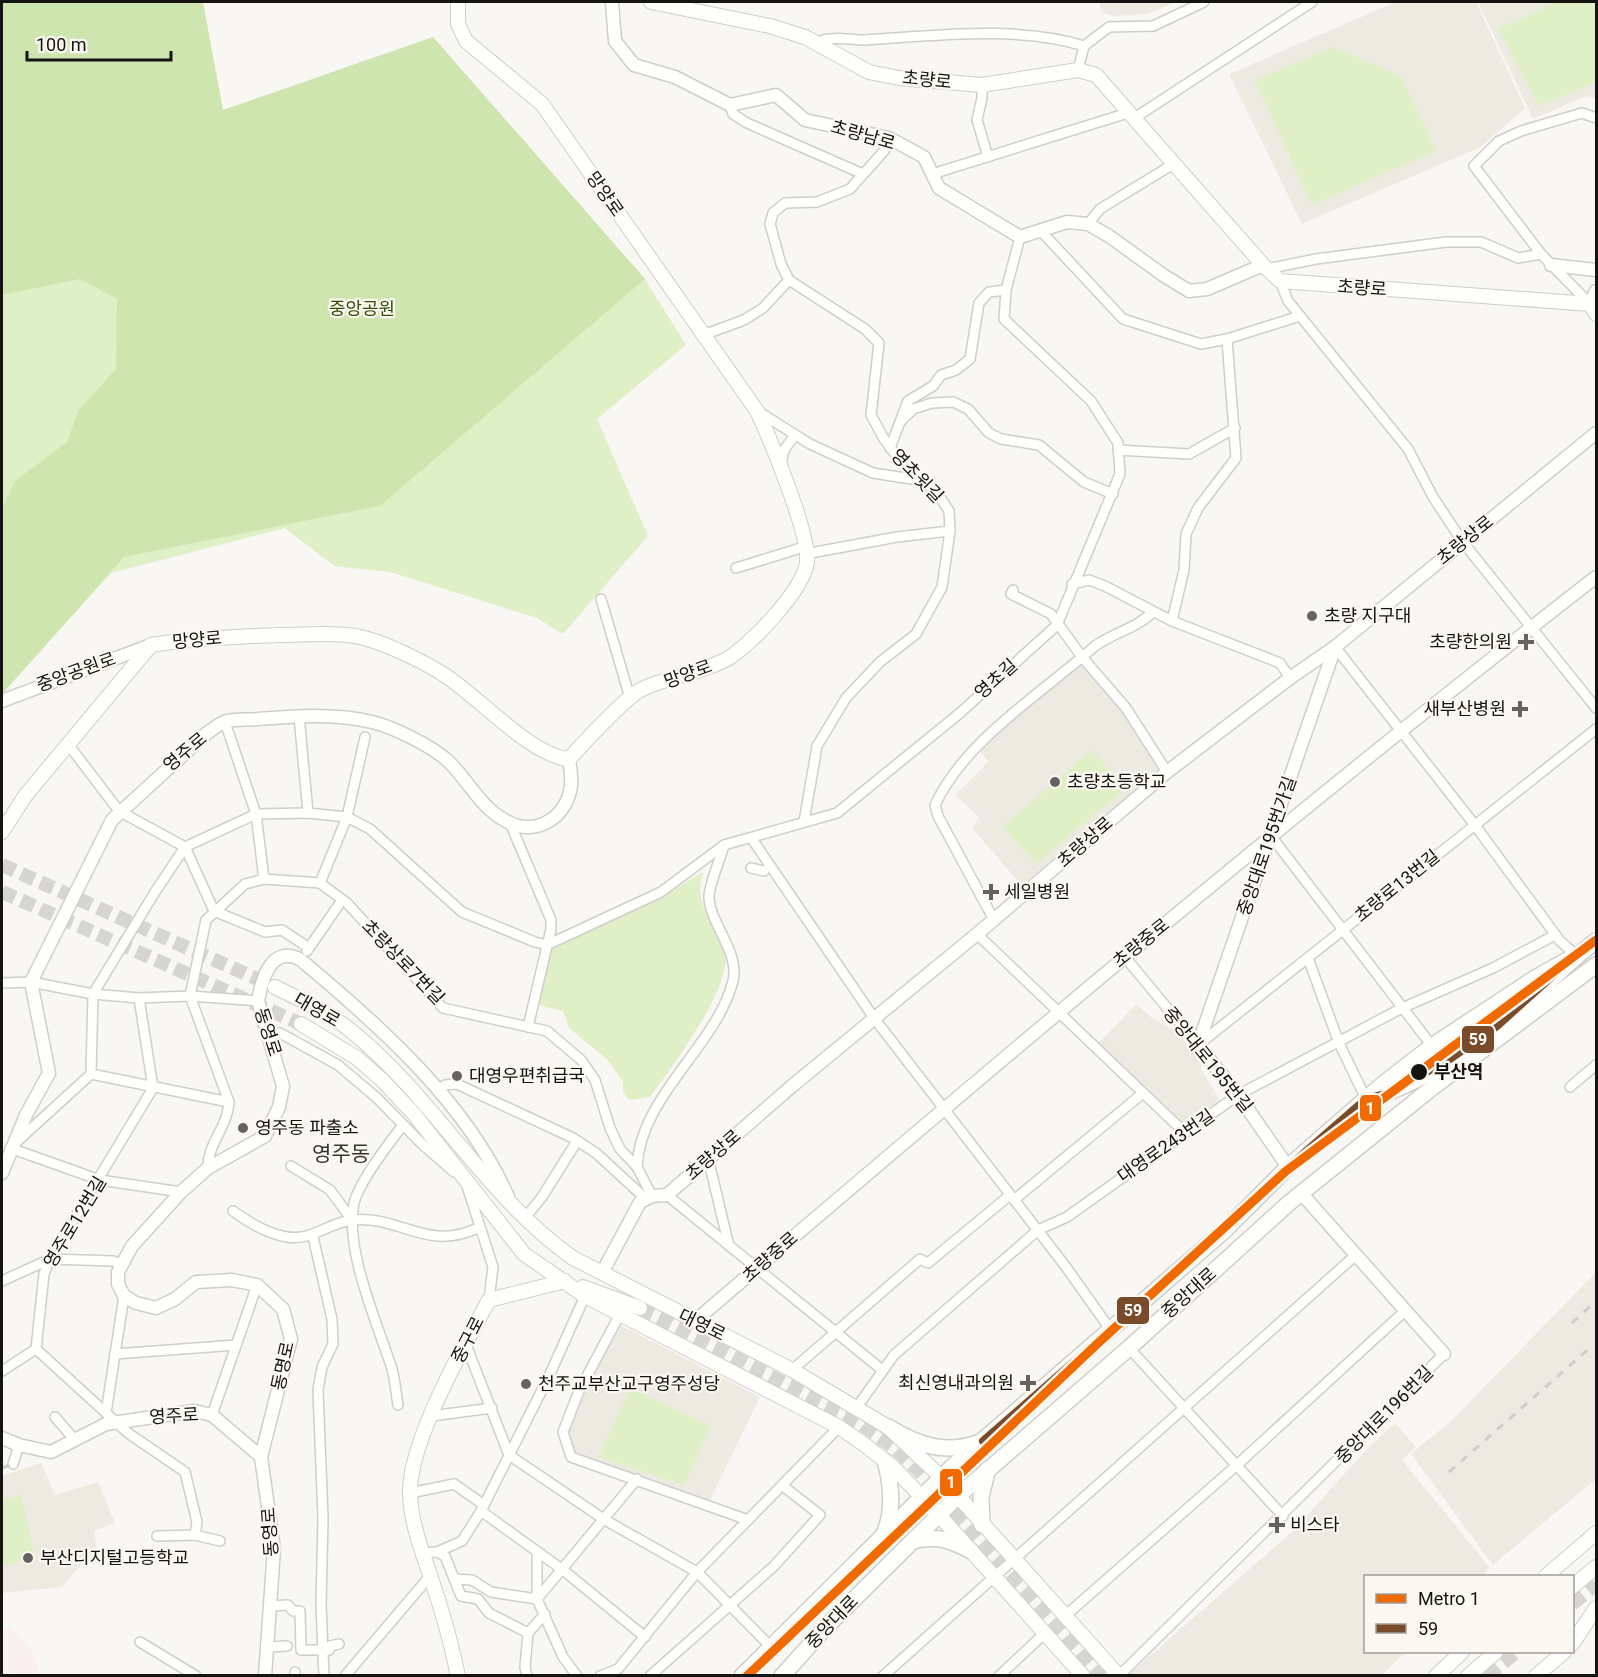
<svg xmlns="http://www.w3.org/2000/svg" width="1598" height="1677" font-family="Roboto,'Noto Sans KR',sans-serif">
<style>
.built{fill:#edebe1}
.medical{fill:#faeff1}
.green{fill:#dff0c6}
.forest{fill:#cfe5af}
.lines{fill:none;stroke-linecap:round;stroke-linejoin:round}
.secondary-tunnel{stroke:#d6d5d1;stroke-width:14;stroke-dasharray:14 7;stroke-linecap:butt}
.minor-casing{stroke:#cfcecb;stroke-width:12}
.tertiary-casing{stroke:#cfcecb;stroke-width:15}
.secondary-casing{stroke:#cfcecb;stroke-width:16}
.primary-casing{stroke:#cfcecb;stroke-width:18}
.minor{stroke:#fefefd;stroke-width:9}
.tertiary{stroke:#fefefd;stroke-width:12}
.secondary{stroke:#fefefd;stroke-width:14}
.primary{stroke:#fefefd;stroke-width:15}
.rail{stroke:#cdcccc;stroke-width:3;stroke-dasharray:8 8;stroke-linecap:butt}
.bus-1-casing{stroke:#faf8f1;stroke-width:12}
.bus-1{stroke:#7a4b2a;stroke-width:8}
.metro-1-casing{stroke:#faf8f1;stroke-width:14}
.metro-1{stroke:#f06a00;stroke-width:9}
.poi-dot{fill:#646361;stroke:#faf8f1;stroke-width:2}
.stop-dot{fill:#151412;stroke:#faf8f1;stroke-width:2}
.labels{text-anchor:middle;stroke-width:4.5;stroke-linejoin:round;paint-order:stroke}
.street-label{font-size:18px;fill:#151412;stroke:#faf8f1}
.park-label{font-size:18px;fill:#354d08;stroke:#faf8f1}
.poi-label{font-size:18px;fill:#151412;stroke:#faf8f1;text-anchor:start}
.stop-label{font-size:18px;font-weight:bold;fill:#151412;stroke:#faf8f1;text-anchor:start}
.quarter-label{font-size:21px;fill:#36352f;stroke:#faf8f1}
.line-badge{stroke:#faf8f1;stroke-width:2}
.badge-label{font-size:16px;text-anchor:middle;font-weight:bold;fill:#fff}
</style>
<rect width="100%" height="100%" fill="#f8f7f3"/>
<g class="built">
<path d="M1099,2H1175L1148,14L1116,16L1102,13Z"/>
<path d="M1396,2H1476L1525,108L1481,147L1302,224L1229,74Z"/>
<path d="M1478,2H1596V98L1586,96L1533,119Z"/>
<path d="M1081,663L1128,717L1158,770L1022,886L972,828L979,817L955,795L989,761L978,750L983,742Z"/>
<path d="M1136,1004L1153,1019L1176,1031L1200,1058L1202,1071L1221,1102L1185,1126L1098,1044Z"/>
<path d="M1596,1272V1479L1493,1565L1411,1454L1452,1420Z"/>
<path d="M620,1325L760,1397L709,1502L575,1457L565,1433L611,1336Z"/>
<path d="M1395,1423L1416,1447L1402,1460L1490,1568L1481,1576H1366V1652H1406L1382,1675H1128L1294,1530L1365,1451Z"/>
<path d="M41,1463L55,1495L98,1482L115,1523L94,1531L97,1547L62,1587L2,1593V1476Z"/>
</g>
<path class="medical" d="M11,1627L33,1652L39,1675H2V1630Z"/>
<g class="green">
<path d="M1557,2H1596V82L1539,106L1498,29Z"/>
<path d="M433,37L645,279L686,345L597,419L648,536L563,634L537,618L390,572L334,566L285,528L111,573L2,694V176L115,159Z"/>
<path d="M1333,47L1401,76L1436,151L1312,205L1255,80Z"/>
<path d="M1092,750L1125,789L1036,864L1003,826Z"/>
<path d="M703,872C692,910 718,921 725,953C733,986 670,1070 650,1097L629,1100L623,1091V1082L608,1060L569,1028L563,1011L539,1005L547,948C601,927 654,904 703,872Z"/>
<path d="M630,1388L711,1426L684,1485L599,1457Z"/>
<path d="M21,1495L35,1558L2,1566V1500Z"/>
</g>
<path class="forest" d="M2,2H203L223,110L433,37L645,279L380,506L124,557L2,694V508L15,481L67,442L78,411L116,369L117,299L80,279L2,295Z"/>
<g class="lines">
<g class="secondary-tunnel">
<path d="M2,865L273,986"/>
<path d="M2,892L301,1024"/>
<path d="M640,1308L860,1423L896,1449L922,1474L1102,1676"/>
<path d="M1572,1604L1596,1584"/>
<path d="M1487,1676L1516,1652"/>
</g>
<defs>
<g id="minor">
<path d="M820,47L823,40C836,36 851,40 864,40C932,36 1019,25 1084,46"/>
<path d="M1078,70L1084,46L1109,27L1153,26L1204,2"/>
<path d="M982,85V98L977,120L988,157"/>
<path d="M730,105L733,114L747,123L863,174"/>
<path d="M1136,117L1312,2"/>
<path d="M932,174L1131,112"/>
<path d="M1088,224L1100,209L1175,163"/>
<path d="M1040,230L1123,319L1201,344L1227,339L1300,316"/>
<path d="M1267,269L1316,259L1446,242H1481L1518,258L1541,254"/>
<path d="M1280,281L1288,301L1408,449L1433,497L1462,541L1596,708"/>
<path d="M1590,304L1541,254L1474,166L1499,141L1521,131L1582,113L1596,118"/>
<path d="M703,335L744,320L763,308L789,280"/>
<path d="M759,412L810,444L873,473L918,480"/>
<path d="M902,420L913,409L932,403L953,402L968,409L989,433L1001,439L1039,445L1084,482L1113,494"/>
<path d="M890,448L908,401L933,386L941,375L956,370L970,359L979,303L989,292L1006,290"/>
<path d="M1118,450L1189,454L1235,428"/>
<path d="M781,465L784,450L795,435"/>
<path d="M805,554L897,537L950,531"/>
<path d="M736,568L804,547"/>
<path d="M1072,584L1089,580L1105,586L1172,621L1280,663L1290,678"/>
<path d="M1013,590L1011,594L1051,614L1082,657L1126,708L1167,772"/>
<path d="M601,599L630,698"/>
<path d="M1172,621L1184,570L1186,534L1198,508L1236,458L1227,339"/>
<path d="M1335,647L1474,824L1560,941L1576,955"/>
<path d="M299,716L308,813"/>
<path d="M225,722L256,814L264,879"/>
<path d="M68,744L119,811L185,847L214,911L265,932L282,930L309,948"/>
<path d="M804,822L817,746L846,698L880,662L916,634L942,587L950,531L949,511L938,494L902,463L884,439L871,415L879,343L865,329L789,280L781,264L770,224L773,213L785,203L817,202L850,189L884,151L889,138"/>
<path d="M510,823L551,920V929L528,1027"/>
<path d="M1271,836L1432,1046"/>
<path d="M752,839L874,1018L1066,1267L1110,1329"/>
<path d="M751,868L764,871"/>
<path d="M320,883L347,903L443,1008L547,1031L581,1060L595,1080L610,1128L620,1149L637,1167L652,1196"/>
<path d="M320,883L347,817L365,737"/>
<path d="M994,920L938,816L935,805C965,740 1042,693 1095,646C1113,633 1137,628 1153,612"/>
<path d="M977,934L1184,1132"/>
<path d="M307,951L342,900"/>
<path d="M1124,956L1198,1045L1596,729"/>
<path d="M1308,958L1339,1043L1366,1099"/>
<path d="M2,983L31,982L93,994L139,998L190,996L258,1001"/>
<path d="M139,998L153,1088L50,1259L44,1274L36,1349L128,1433L185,1472L197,1522L195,1535"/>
<path d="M266,1032L280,1033L338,1065L377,1098L423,1145L454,1172"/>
<path d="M91,1074L229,1102"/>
<path d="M1570,1087L1596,1065"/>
<path d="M438,1090L445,1085L457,1084L573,1138L596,1153L646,1199"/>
<path d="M708,1158L729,1246"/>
<path d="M291,1166L330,1190L352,1220"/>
<path d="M637,1167C640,1096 716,1047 733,981C740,952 711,926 709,898C708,887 721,858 724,845"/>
<path d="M208,1168C207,1144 228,1127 229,1102L190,996L206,920L245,884L264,879L320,883"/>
<path d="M467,1186L493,1267L489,1300"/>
<path d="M181,1192L100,1180L10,1148L91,1074L93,994L155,892L185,847L256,814L308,813L347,817L370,829L462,912L535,942L547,945L661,892L724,845L837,813L960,713L1057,625L1120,474L1118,443L1091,401L1004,319L1006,290L1020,237"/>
<path d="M667,1195L881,1369"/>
<path d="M1014,1200L1143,1093"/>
<path d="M233,1211C248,1222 268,1234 287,1237C312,1241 328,1223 352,1220C400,1215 426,1252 478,1228"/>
<path d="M524,1219L542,1197L577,1141"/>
<path d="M313,1237L332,1319L333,1344L322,1367L318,1390L323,1518L321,1605L324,1676"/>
<path d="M2,1281L50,1259L113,1261L122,1264"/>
<path d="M620,1314L579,1391L563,1432L571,1457L748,1520"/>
<path d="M466,1345L509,1455L605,1520L697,1572L771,1647"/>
<path d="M1129,1348L1283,1516"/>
<path d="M115,1354L236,1345"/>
<path d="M792,1370L920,1259L928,1263L1010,1195"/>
<path d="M2,1371L36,1349"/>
<path d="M398,1405C396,1393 395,1380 392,1369C378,1325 344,1249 354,1203C359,1182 389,1143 403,1125"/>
<path d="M857,1407L894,1355L1038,1230L1067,1217L1238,1095L1402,1008L1493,968L1555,935"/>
<path d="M106,1413L124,1296"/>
<path d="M212,1415L257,1285"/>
<path d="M431,1416L492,1408"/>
<path d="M55,1417L74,1439"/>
<path d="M13,1464L19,1445"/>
<path d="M410,1493L454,1484L484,1505"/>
<path d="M481,1511L563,1570L645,1637"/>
<path d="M157,1536L195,1535L220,1541"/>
<path d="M437,1552L462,1541L481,1511L549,1376L585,1296"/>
<path d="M421,1553L437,1552L445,1556L461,1596L478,1599L489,1613L528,1633L525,1667L527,1676"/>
<path d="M454,1579L472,1580L491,1592L537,1599L563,1657L577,1676"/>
<path d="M537,1599L637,1479"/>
<path d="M537,1599V1552"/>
<path d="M270,1606L288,1605L293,1611H300L301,1650H329L330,1646L339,1644"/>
<path d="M1065,1616L1237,1465L1406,1310"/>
<path d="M528,1633L545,1614"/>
<path d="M140,1642L196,1676"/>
<path d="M268,1647L287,1646"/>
<path d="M295,1672V1676"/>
<path d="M345,1676L430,1576"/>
<path d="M600,1676L618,1669L697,1572L839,1427"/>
<path d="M650,1676L774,1566L820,1515L783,1486"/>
<path d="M883,1676L1357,1254"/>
<path d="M999,1676L1045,1633"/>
<path d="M1119,1676L1444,1354"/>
</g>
<g id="tertiary">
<path d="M612,2L615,41L634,65L675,77L730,105L776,95L805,120L889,138L924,157L939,188L1020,237L1067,222L1088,224L1109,236L1163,275L1189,291L1207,289L1263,265"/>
<path d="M1551,265L1596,270"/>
<path d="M1590,304L1596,291"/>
<path d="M2,701L151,645"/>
<path d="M1288,1167L1238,1095L1198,1045L1335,647"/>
<path d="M2,1173L26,1115L49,1073L31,982L112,820L207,733C213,729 220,723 227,721C237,719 248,720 258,719C296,716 335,713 372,722C393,727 432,746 448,761C469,781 481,809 508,822C538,837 567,816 571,786C572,777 570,767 569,759"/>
<path d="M1301,1193L1444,1354"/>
<path d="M602,1273L640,1202L652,1196L667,1195L792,1086L977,934L1167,772L1290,678L1335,647L1596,433"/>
<path d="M695,1321C991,1068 1288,816 1596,577"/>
<path d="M2,1438L19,1445L51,1452L106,1424L194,1411L212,1415L261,1457"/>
<path d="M265,1676L274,1549L261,1457L291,1339L283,1309L257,1285L232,1280L196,1282L175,1299L156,1308L136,1303L124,1296L118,1284V1272L132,1246L181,1192L208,1168L265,1136L279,1107L283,1086L258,1001C262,978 272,944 301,960C378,1025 467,1102 508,1197"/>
</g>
<g id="secondary">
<path d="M651,2L770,26L805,37L869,72L899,78L982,85L1078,70L1096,75L1263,265L1280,281L1590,304L1596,314"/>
<path d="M2,832L25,796L151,645C193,638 235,637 278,635C303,635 330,632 355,636C380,640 425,662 446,676C478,697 533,757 569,759C589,737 611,713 634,694C652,680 703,673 727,659C751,645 804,589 807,562C810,535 770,438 757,411L542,104L466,41L458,24V2"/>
<path d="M275,987C301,1000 328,1012 350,1030C435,1098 484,1195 573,1258L792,1370L888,1427L941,1477L1119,1676"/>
<path d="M301,1024L357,1058L383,1081L414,1114L524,1254L585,1296L839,1427L865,1445L893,1467L939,1515L1083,1676"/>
<path d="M583,1287L640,1308"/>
<path d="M1546,1576L1596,1533"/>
<path d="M1572,1587L1596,1567"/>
<path d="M1572,1644L1596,1608"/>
<path d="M458,1676C451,1642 442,1610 431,1578C422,1551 411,1523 410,1494C408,1444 464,1345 489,1300L565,1281"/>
<path d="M1436,1676L1462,1652"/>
<path d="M1468,1676L1496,1652"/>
<path d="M1536,1676L1564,1652"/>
</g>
<g id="primary">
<path d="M1375,1097C1432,1080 1501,1026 1544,986C1562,970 1577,955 1596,941"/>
<path d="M888,1427C916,1444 944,1455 977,1443"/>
<path d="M982,1525L981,1496L988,1469"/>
<path d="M885,1531C894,1511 891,1481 885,1461"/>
<path d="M913,1541C937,1535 951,1540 971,1551"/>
<path d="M742,1676L952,1467L1224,1231L1288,1167L1383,1084L1432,1046L1535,978L1576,955"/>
<path d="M782,1676L827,1626L958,1496L1129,1348L1289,1203L1433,1087L1596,965"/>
</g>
</defs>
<use href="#minor" class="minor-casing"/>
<use href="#tertiary" class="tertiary-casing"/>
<use href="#secondary" class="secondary-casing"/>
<use href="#primary" class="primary-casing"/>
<use href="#minor" class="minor"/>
<use href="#tertiary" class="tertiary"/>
<use href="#secondary" class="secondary"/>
<use href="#primary" class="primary"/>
<g class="rail">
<path d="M1572,1323L1596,1301"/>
<path d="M2,1468L13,1464"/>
<path d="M1449,1472L1592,1346"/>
</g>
<defs>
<path id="bus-1" d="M983,1441L1224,1231L1288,1167L1366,1099L1388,1093L1450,1059L1497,1026L1576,955L1596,941"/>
</defs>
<use href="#bus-1" class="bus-1-casing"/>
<use href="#bus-1" class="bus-1"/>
<defs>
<path id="metro-1" d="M747,1676L1096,1345L1286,1171L1596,940"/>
</defs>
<use href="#metro-1" class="metro-1-casing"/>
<use href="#metro-1" class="metro-1"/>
</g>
<g class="poi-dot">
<circle cx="1312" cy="616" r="6"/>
<path d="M1523 633h6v6h6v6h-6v6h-6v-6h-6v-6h6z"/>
<path d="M1517 700h6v6h6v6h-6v6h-6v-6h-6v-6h6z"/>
<circle cx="1055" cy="782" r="6"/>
<path d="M988 883h6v6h6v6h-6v6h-6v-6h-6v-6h6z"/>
<circle cx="457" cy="1076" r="6"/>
<circle cx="243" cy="1128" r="6"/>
<path d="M1025 1374h6v6h6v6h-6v6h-6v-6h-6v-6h6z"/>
<circle cx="526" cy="1384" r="6"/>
<path d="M1274 1516h6v6h6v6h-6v6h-6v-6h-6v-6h6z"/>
<circle cx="28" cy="1558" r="6"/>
</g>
<circle class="stop-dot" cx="1419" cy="1072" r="9"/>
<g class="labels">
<g class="street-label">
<text transform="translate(927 80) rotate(6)" y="6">초량로</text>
<text transform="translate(863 135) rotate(16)" y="6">초량남로</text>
<text transform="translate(605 194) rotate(55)" y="6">망양로</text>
<text transform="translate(1362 288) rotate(4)" y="6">초량로</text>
<text transform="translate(917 476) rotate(46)" y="6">영초윗길</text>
<text transform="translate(1465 540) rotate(-39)" y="6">초량상로</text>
<text transform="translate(197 640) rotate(-5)" y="6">망양로</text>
<text transform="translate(76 672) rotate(-20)" y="6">중앙공원로</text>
<text transform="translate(688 674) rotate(-20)" y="6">망양로</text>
<text transform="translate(996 679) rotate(-42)" y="6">영초길</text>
<text transform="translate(185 752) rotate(-40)" y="6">영주로</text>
<text transform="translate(1085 842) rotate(-41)" y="6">초량상로</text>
<text transform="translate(1267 846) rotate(-71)" y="6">중앙대로195번가길</text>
<text transform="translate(1397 886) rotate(-39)" y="6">초량로13번길</text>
<text transform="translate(1141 943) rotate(-39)" y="6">초량중로</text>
<text transform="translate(403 962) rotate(46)" y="6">초량상로7번길</text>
<text transform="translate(317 1010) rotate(30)" y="6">대영로</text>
<text transform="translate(268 1032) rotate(72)" y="6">동영로</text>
<text transform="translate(1208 1060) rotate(51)" y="6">중앙대로195번길</text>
<text transform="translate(1166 1146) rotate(-35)" y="6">대영로243번길</text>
<text transform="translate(713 1155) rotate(-41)" y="6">초량상로</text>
<text transform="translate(75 1222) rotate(-59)" y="6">영주로12번길</text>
<text transform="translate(770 1257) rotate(-41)" y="6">초량중로</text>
<text transform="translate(1189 1293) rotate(-42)" y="6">중앙대로</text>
<text transform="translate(702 1325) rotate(26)" y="6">대영로</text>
<text transform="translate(468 1340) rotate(-63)" y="6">중구로</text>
<text transform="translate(283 1366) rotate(-78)" y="6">동명로</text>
<text transform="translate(1384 1415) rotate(-45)" y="6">중앙대로196번길</text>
<text transform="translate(174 1416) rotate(-3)" y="6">영주로</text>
<text transform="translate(270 1532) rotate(-94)" y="6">동영로</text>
<text transform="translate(832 1622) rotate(-46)" y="6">중앙대로</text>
</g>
<g class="park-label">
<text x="362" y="315">중앙공원</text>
</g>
<g class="poi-label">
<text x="1324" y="622">초량 지구대</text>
<text x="1512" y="648" text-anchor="end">초량한의원</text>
<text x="1506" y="715" text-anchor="end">새부산병원</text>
<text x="1067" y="788">초량초등학교</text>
<text x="1004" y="898">세일병원</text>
<text x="469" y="1082">대영우편취급국</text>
<text x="255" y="1134">영주동 파출소</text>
<text x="1014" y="1389" text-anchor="end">최신영내과의원</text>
<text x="538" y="1390">천주교부산교구영주성당</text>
<text x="1290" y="1531">비스타</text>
<text x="40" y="1564">부산디지털고등학교</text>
</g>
<g class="stop-label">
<text x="1434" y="1078">부산역</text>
</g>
<g class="quarter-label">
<text x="341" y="1161">영주동</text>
</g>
</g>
<g class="line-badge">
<rect x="1461" y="1025" width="34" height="29" rx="6" fill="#7a4b2a"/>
<rect x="1359" y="1094" width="23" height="28" rx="6" fill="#f06a00"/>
<rect x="1116" y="1296" width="34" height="29" rx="6" fill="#7a4b2a"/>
<rect x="939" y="1468" width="24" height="29" rx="6" fill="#f06a00"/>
</g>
<g class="badge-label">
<text x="1478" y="1045">59</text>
<text x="1370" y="1114">1</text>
<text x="1133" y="1316">59</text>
<text x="951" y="1488">1</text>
</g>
<rect width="1598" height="1677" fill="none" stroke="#151412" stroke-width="6"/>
<rect x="1364" y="1575" width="210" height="78" fill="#faf8f1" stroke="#9e9d98" stroke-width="1.5"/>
<rect x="1376" y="1594" width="30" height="9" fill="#f06a00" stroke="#9e9d98" stroke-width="1.5"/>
<text x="1418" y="1605" font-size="18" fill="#151412">Metro 1</text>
<rect x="1376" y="1624" width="30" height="9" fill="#7a4b2a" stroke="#9e9d98" stroke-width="1.5"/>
<text x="1418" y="1635" font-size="18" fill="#151412">59</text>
<path d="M27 51v9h144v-9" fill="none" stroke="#151412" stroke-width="3"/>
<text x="36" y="51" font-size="18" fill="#151412" stroke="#faf8f1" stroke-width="4.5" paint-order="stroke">100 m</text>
</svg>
